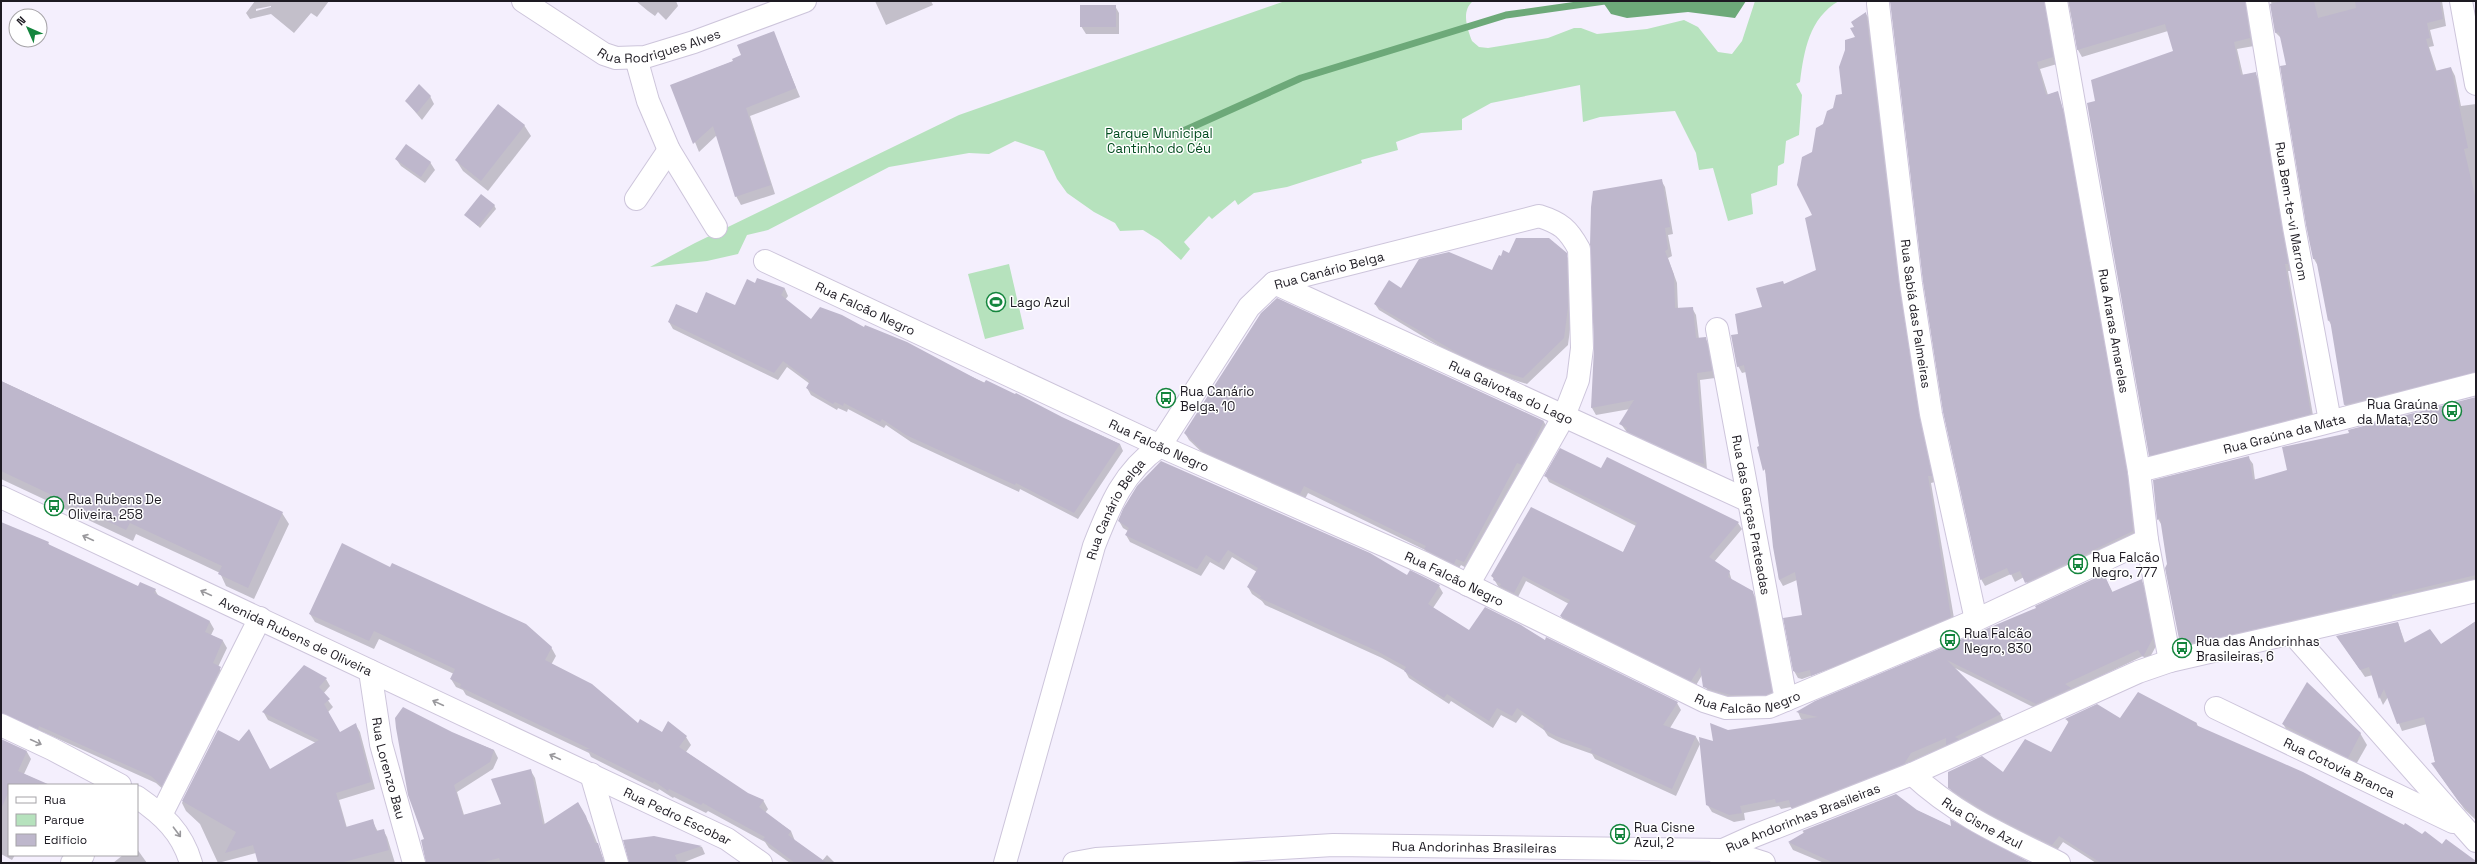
<svg xmlns="http://www.w3.org/2000/svg" width="2477" height="864" font-family="'Space Grotesk',sans-serif">
<style>
.green{fill:#b6e2bd}
.water{fill:#6da979}
.shadow{fill:#0003;fill-rule:evenodd}
.lines{fill:none;stroke-linecap:round;stroke-linejoin:round}
.stream{stroke:#6da979;stroke-width:7}
.building{fill:#beb7cc}
.minor-casing{stroke:#cdc5db;stroke-width:24}
.major-casing{stroke:#cdc5db;stroke-width:24}
.minor{stroke:#fff;stroke-width:22}
.major{stroke:#fff;stroke-width:22}
.oneway{stroke:#99989c}
.labels{text-anchor:middle;stroke-width:3;stroke-linejoin:round;paint-order:stroke}
.street-label{font-size:13px;fill:#1d1a22;stroke:#fff}
.park-label{font-size:13px;fill:#014b1e;stroke:#fff}
.poi-label{font-size:13px;fill:#1d1a22;stroke:#fff;text-anchor:start}
</style>
<rect width="100%" height="100%" fill="#f4effd"/>
<g class="green">
<path d="M1285,1H1473C1461,11 1467,28 1472,41L1479,47L1488,48L1548,38L1574,28H1581L1597,34L1647,29L1684,20L1698,27L1718,52L1732,54L1742,41L1755,1H1839C1809,18 1804,51 1800,82L1796,84L1802,95L1799,135L1786,141L1784,163L1778,166L1777,185L1751,194L1753,214L1728,221L1713,168L1699,170L1696,153L1675,111L1600,117L1583,122L1580,85L1491,103L1462,119V130L1421,133L1396,142L1398,150L1361,160L1362,163L1287,187L1254,193L1238,205L1235,200L1212,219L1209,216L1184,242L1190,249L1181,260L1159,240L1143,230L1120,231L1115,223L1094,212L1067,193L1057,179L1044,151L1015,141L989,154L969,153L889,167L768,230L747,235L738,254L707,261L650,267L695,243L959,115Z"/>
<path d="M1009,264L1024,329L985,339L968,274Z"/>
</g>
<path class="water" d="M1602,1H1746L1735,18L1688,12L1627,18L1611,14Z"/>
<g class="shadow">
<path d="M255,1H329L317,17L311,13L294,33L271,14L250,19L246,13ZM271,6V7L256,11V9Z"/>
<path d="M636,1H676L678,6L666,20L658,12L655,16L648,11Z"/>
<path d="M875,1H931L933,5L886,25Z"/>
<path d="M1888,1H2050L2057,64L2040,69L2048,95L2057,92L2066,118L2130,481L2137,538L2030,590L2024,577L2015,582L2011,574L1985,586L1981,579L1891,3Z"/>
<path d="M2068,1H2251L2254,46L2237,49L2243,75L2255,73L2259,80L2291,271H2288L2314,421L2154,462L2150,455L2096,101L2175,52L2168,31L2082,57L2078,50Z"/>
<path d="M2271,1H2442L2446,26L2430,30L2434,46L2429,47L2437,72L2451,68L2455,76L2461,106L2476,104V379L2349,412L2345,405L2332,326L2329,321L2318,266L2314,259L2307,225L2287,66L2282,39L2276,33Z"/>
<path d="M1115,6L1119,13V34H1086L1081,26Z"/>
<path d="M1866,14L1870,20L1935,482L1931,483L1955,624L1802,679L1798,678L1794,671L1803,616L1797,580L1783,586L1779,579L1766,474L1758,447H1760L1746,372L1742,373L1738,366L1740,335L1784,285L1817,271L1813,153L1823,125L1843,94L1856,37L1855,27Z"/>
<path d="M773,32L800,97L750,116L775,194L741,205L736,196L717,135L699,152L672,85L734,61Z"/>
<path d="M430,96L434,104L422,120L406,101Z"/>
<path d="M524,125L531,136L488,191L463,171L456,160Z"/>
<path d="M396,159L430,162L435,170L425,183L401,166Z"/>
<path d="M1661,180L1665,187L1673,234L1668,235L1672,256L1668,258L1677,283L1678,309L1692,308L1696,315L1699,339L1705,338L1709,345L1715,378L1700,380L1707,470L1631,438L1621,424L1630,409L1596,415L1592,408Z"/>
<path d="M494,205L496,209L480,228L466,215Z"/>
<path d="M1517,239L1552,241L1570,260L1572,314L1568,345L1527,384L1489,372L1464,361L1379,310L1375,304L1401,289L1493,271L1509,254Z"/>
<path d="M766,282L785,289L788,296L785,300L812,321L864,328L1120,444L1123,451L1078,519L1020,489L1019,492L911,442L886,425L884,428L848,409L847,412L838,408L837,410L811,395L807,388L810,384L787,367L778,380L673,329L669,322L736,306L755,284Z"/>
<path d="M1277,299L1544,422L1548,429L1468,569L1461,565L1458,570L1429,556L1425,550L1308,493L1304,501L1209,459L1189,440L1185,433Z"/>
<path d="M1,381L282,513L289,524L254,599L226,586L220,573L199,563L136,534L133,541L1,479Z"/>
<path d="M2476,398V582L2186,651L2181,643L2163,527L2158,519L2154,481L2248,457L2253,464L2255,480L2288,471L2350,434Z"/>
<path d="M1601,470L1738,523L1742,529L1714,562L1729,571L1732,581L1752,592L1756,598L1775,699L1736,702L1708,693L1702,675L1695,687L1565,623L1561,616L1569,604L1526,581L1517,599L1504,593L1498,586L1492,576L1623,553L1636,526L1549,482L1546,476Z"/>
<path d="M1119,521L1408,576L1439,586L1443,593L1433,608L1469,631L1545,641L1677,703L1681,710L1670,728L1696,737L1700,744L1676,796L1595,759L1592,754L1561,743L1548,736L1544,730L1522,715L1516,723L1501,715L1493,728L1451,701L1449,704L1409,678L1405,671L1382,658L1265,605L1262,601L1252,594L1248,587L1257,572L1232,557L1224,570L1210,562L1201,576L1130,542L1126,535L1128,531L1123,528Z"/>
<path d="M1,524L48,543L50,546L139,588L155,590L159,597L210,622L214,629L211,635L223,641L227,648L218,667L225,675L166,792L156,783L43,732L42,735L1,721Z"/>
<path d="M2104,575L2113,593L2141,580L2145,587L2156,646L2147,663L2143,656L2072,690L2041,711L1955,668L2000,714L2004,721L1915,760L1908,771L1796,815L1791,807L1781,809L1779,806L1744,813L1745,820L1734,822L1712,812L1707,804L1714,743L1728,731L1806,720L1801,719L1798,712L2038,608Z"/>
<path d="M310,614L551,647L556,656L551,665L638,724L662,733L668,723L686,737L691,745L686,752L748,794L763,800L768,809L765,813L791,831L795,841L822,861L827,855L835,863H790L769,848L765,842L708,811L706,813L674,797L673,798L659,789L658,791L591,757L589,753L466,695L463,690L456,687L451,679L454,674L379,639L374,649L315,622Z"/>
<path d="M2476,621V820L2465,810L2437,771L2427,724L2402,731L2388,697L2383,705L2380,698L2373,675L2365,677L2342,643L2398,623L2405,643L2441,646Z"/>
<path d="M326,679L330,686L323,694L333,707L328,712L340,734L356,725L360,732L375,789L339,800L347,828L372,820L378,832L383,830L387,837L395,863H259L256,853L218,863L200,824L186,811L182,803L218,732L270,770L316,743L268,720L264,713Z"/>
<path d="M2138,694L2197,724L2198,727L2469,863H2096L2063,842L2056,852L1993,820L1954,795L1949,787L2004,773L2052,753L2069,723L2066,719L2121,720Z"/>
<path d="M2283,724L2360,733L2367,745L2354,768L2290,735Z"/>
<path d="M451,733L494,750L498,758L493,769L457,792L464,815L502,805L531,771L535,778L545,825L578,803L590,825L605,863H427L425,840Z"/>
<path d="M1,740L27,752L31,759L24,774L48,785H9V855H15L12,860L1,854Z"/>
<path d="M1916,810L2028,863H1824L1793,850L1789,843L1804,834L1803,831Z"/>
<path d="M654,837L702,847L705,854L682,863H629Z"/>
<path d="M137,849L147,863H113L123,855H137Z"/>
</g>
<g class="lines">
<path class="stream" d="M1181,132L1301,78L1506,15L1605,1"/>
</g>
<g class="building">
<path d="M1890,1H2044L2053,57L2037,62L2046,95L2058,91L2063,110L2127,473L2133,531L2025,583L2020,571L2010,575L2007,568L1980,580L1943,412L1923,282Z"/>
<path d="M2069,1H2245L2250,38L2234,42L2241,75L2256,72L2288,264H2285L2311,414L2149,456L2087,103L2095,101L2091,80L2173,51L2165,24L2077,50Z"/>
<path d="M2281,1H2314L2318,18L2356,8L2355,1H2440L2443,19L2427,23L2430,38L2426,39L2435,71L2451,67L2468,148L2464,149L2476,200V372L2344,405L2330,320L2328,321L2316,259H2313L2306,225L2280,66L2286,65L2279,32L2275,33L2270,4Z"/>
<rect x="1080" y="5" width="36" height="22"/>
<path d="M1866,12L1899,286L1919,416L1932,476H1928L1951,617L1811,676L1810,670L1798,673L1793,671L1783,618L1802,615L1795,572L1779,580L1773,547L1765,469L1763,471L1757,447L1759,446L1744,365L1737,367L1731,335L1738,334L1735,314L1762,307L1756,288L1783,281L1784,284L1816,270L1805,218L1812,215L1797,185L1802,157L1812,152L1816,128L1823,124L1827,111L1833,108L1836,95L1842,94L1839,67L1845,50V40L1855,37L1850,28L1854,27L1851,22Z"/>
<path d="M774,31L796,88L746,108L771,185L735,197L713,126L693,144L670,85L733,61L732,59L741,55L737,45Z"/>
<path d="M419,84L431,96L417,113L405,101Z"/>
<path d="M498,104L525,125L481,181L455,160Z"/>
<path d="M406,144L431,162L421,177L395,159Z"/>
<path d="M1662,179L1670,227L1665,228L1668,249L1665,251L1674,275L1675,308L1693,307L1696,338L1706,337L1712,371L1697,373L1704,464L1687,459L1626,431L1627,428L1619,424L1634,400L1591,408L1594,348L1590,245L1591,207L1593,191Z"/>
<path d="M481,194L495,205L478,226L464,215Z"/>
<path d="M1516,238H1549L1567,253L1568,307L1564,338L1523,378L1485,366L1459,354L1374,304L1389,280L1401,288L1419,259L1449,252L1492,270L1499,255L1501,256L1503,250L1509,253Z"/>
<path d="M757,278L785,288L781,295L811,319L820,307L842,315L864,327L865,325L907,342L984,383L986,380L1015,394L1016,393L1062,417L1120,444L1074,513L1016,483L1015,485L906,435L882,419L880,422L844,403L843,406L835,402L833,404L806,388L810,381L783,361L774,373L668,322L676,304L697,313L706,292L735,305L747,279L755,283Z"/>
<path d="M1277,298L1544,421L1522,465L1517,463L1464,562L1456,559L1454,564L1424,549L1426,546L1304,486L1300,494L1204,452L1184,433L1261,313Z"/>
<path d="M1,381L283,512L248,588L218,574L222,566L192,552L130,523L126,530L1,471Z"/>
<path d="M2476,397V575L2392,595V597L2208,640L2180,644L2165,568L2167,564L2160,518L2157,520L2153,480L2249,456L2253,480L2287,470L2282,447L2349,433L2348,430Z"/>
<path d="M1560,448L1601,468L1607,457L1739,522L1709,557L1730,571L1728,577L1753,591L1772,692L1766,695H1731L1709,689L1703,687L1700,667L1691,681L1560,616L1570,600L1523,576L1514,593L1500,586L1501,584L1493,580L1494,578L1491,576L1531,507L1623,552L1637,523L1544,476Z"/>
<path d="M1161,461L1370,553L1407,575L1410,570L1440,585L1428,604L1469,630L1485,607L1521,625L1545,640L1546,637L1678,702L1663,725L1696,736L1672,789L1590,752L1592,749L1556,736L1543,729L1544,726L1517,708L1512,716L1497,708L1489,721L1447,694L1444,698L1404,671L1406,667L1377,651L1260,598L1261,596L1247,587L1258,568L1228,550L1219,563L1206,555L1197,569L1125,535L1129,528L1118,521L1123,509L1137,486Z"/>
<path d="M1,522L49,542L48,544L138,586L140,582L156,589L154,593L210,621L205,632L223,640L213,663L221,667L162,786L151,776L39,726L38,729L1,713Z"/>
<path d="M342,543L390,567L392,563L526,624L552,647L545,660L592,684L638,723L640,719L662,732L668,721L687,736L679,747L748,793L764,800L759,807L791,831L788,835L827,863H795L763,839L765,837L719,812L703,803L701,805L669,789L668,791L654,781L653,783L585,749H590L460,687L461,684L450,679L455,669L374,631L369,641L309,614Z"/>
<path d="M2104,574L2112,592L2142,579L2153,638L2143,657L2138,650L2065,684L2071,688L2036,704L1947,660L2001,714L1955,737L1959,739L1946,745V738L1911,753L1904,764L1791,808L1789,800L1776,803L1775,799L1740,806L1742,813L1729,815L1706,805L1699,737L1713,741L1710,723L1728,730L1818,717L1796,712L1815,701L2036,608L2035,606Z"/>
<path d="M2476,621V818L2459,802L2431,763L2435,762L2424,717L2397,724L2384,689L2379,699L2369,667L2360,670L2336,636L2398,622L2404,643L2430,629L2441,644Z"/>
<path d="M304,665L327,678L319,687L330,699L324,704L340,732L356,723L371,782L336,793L346,827L373,819L376,831L384,829L389,850L340,863H258L253,845L225,853L236,832L182,801L218,730L239,741L249,729L270,769L319,740L262,712Z"/>
<path d="M2307,682L2361,733L2348,758L2282,724Z"/>
<path d="M2138,692L2197,723L2196,725L2303,772L2404,825L2405,823L2422,834L2425,831L2442,844L2446,839L2476,861V863H2101L2059,836L2052,845L2025,832L1988,813L1948,788V772L1982,756L2003,772L2025,739L2051,752L2069,721L2065,719L2097,704L2120,718Z"/>
<path d="M403,707L452,732L494,750L490,762L454,785L463,815L501,804L491,779L531,769L543,825L578,802L586,816L595,843H598L604,863H501L499,858L480,863H426L421,840L424,839L408,795L396,728L395,718Z"/>
<path d="M1,739L27,751L18,771L50,785H9V791L1,809Z"/>
<path d="M1896,794L1917,810L1951,826L1950,819L2031,863H1834L1788,842L1805,832L1802,831Z"/>
<path d="M654,836L702,846L675,855L678,863H629L623,840Z"/>
</g>
<g class="lines">
<defs>
<g id="minor">
<path id="s1" d="M523,1L604,54L616,58L645,57L694,42L805,1"/>
<path id="s2" d="M2056,1L2139,471L2147,540L2170,661"/>
<path id="s3" d="M2257,1L2294,227L2330,421"/>
<path d="M2461,1L2476,84"/>
<path id="s4" d="M1878,4L1911,284L1931,414L1976,620"/>
<path d="M636,58L648,101L669,150L716,227"/>
<path d="M636,199L669,150"/>
<path id="s5" d="M765,261L1160,446L1424,563L1704,701L1726,708L1769,707L1976,620L2147,540"/>
<path id="s6" d="M1274,283L1749,501"/>
<path id="s7" d="M1717,329L1786,700"/>
<path id="s8" d="M2139,471L2476,384"/>
<path d="M2293,634L2476,841"/>
<path id="s9" d="M370,671L381,744L414,863"/>
<path id="s10" d="M2216,708L2453,822"/>
<path d="M1,725L52,749L120,785"/>
<path d="M591,774L617,863"/>
<path id="s11" d="M1912,774C1957,816 2005,836 2059,863"/>
<path d="M137,797C163,815 182,832 191,863"/>
<path d="M161,815L260,618"/>
<path d="M1718,854L1723,850L1764,863"/>
<path d="M72,863L83,855"/>
<path id="s12" d="M1005,863L1094,546C1110,505 1123,472 1160,446L1249,307L1274,283L1539,216C1561,223 1568,229 1579,249L1582,348L1578,380L1564,416L1468,585"/>
<path id="s13" d="M1074,863L1096,859L1333,845L1723,850L1754,836L1912,774L2138,672L2170,661L2476,591"/>
</g>
<g id="major">
<path id="s14" d="M1,497L727,839L761,863"/>
</g>
</defs>
<use href="#minor" class="minor-casing"/>
<use href="#major" class="major-casing"/>
<use href="#minor" class="minor"/>
<use href="#major" class="major"/>
</g>
<defs><path id="oneway-shaft" d="M-6 0H5M1.5-3L5.5 0L1.5 3" fill="none" stroke-width="1.6" stroke-linecap="round" stroke-linejoin="round"/></defs>
<g class="oneway">
<use href="#oneway-shaft" transform="translate(88 538) rotate(-155)"/>
<use href="#oneway-shaft" transform="translate(206 593) rotate(-155)"/>
<use href="#oneway-shaft" transform="translate(438 703) rotate(-155)"/>
<use href="#oneway-shaft" transform="translate(36 742) rotate(25)"/>
<use href="#oneway-shaft" transform="translate(555 757) rotate(-155)"/>
<use href="#oneway-shaft" transform="translate(177 832) rotate(53)"/>
</g>
<defs>
<symbol id="stadium-ring" viewBox="-11 -11 22 22"><circle r="9.5" fill="#fff" stroke="#14853d" stroke-width="1.5"/><path d="M0-5a6.5 5 0 1 0 0 10a6.5 5 0 1 0 0-10ZM-3.5-1.8h7v3.6h-7Z" fill="#14853d"/></symbol>
<symbol id="bus-ring" viewBox="-11 -11 22 22"><circle r="9.5" fill="#fff" stroke="#14853d" stroke-width="1.5"/><path d="M-5-6H5V4H4V6H2V4H-2V6H-4V4H-5ZM-3.5-4V0h7V-4ZM-3.5 1.2v1.5H-2V1.2ZM2 1.2v1.5H3.5V1.2Z" fill="#14853d"/></symbol>
</defs>
<g fill-rule="evenodd">
<use href="#stadium-ring" x="985" y="291" width="22" height="22"/>
<use href="#bus-ring" x="1155" y="387" width="22" height="22"/>
<use href="#bus-ring" x="2441" y="400" width="22" height="22"/>
<use href="#bus-ring" x="43" y="495" width="22" height="22"/>
<use href="#bus-ring" x="2067" y="553" width="22" height="22"/>
<use href="#bus-ring" x="1939" y="629" width="22" height="22"/>
<use href="#bus-ring" x="2171" y="637" width="22" height="22"/>
<use href="#bus-ring" x="1609" y="823" width="22" height="22"/>
</g>
<g class="labels">
<g class="street-label">
<text dy="5" stroke="none"><textPath href="#s1" startOffset="154">Rua Rodrigues Alves</textPath></text>
<text dy="5" stroke="none"><textPath href="#s3" startOffset="213">Rua Bem-te-vi Marrom</textPath></text>
<text transform="translate(1329 270) rotate(-15)" y="5">Rua Canário Belga</text>
<text dy="5" stroke="none"><textPath href="#s5" startOffset="111">Rua Falcão Negro</textPath></text>
<text dy="5" stroke="none"><textPath href="#s4" startOffset="312">Rua Sabiá das Palmeiras</textPath></text>
<text dy="5" stroke="none"><textPath href="#s2" startOffset="335">Rua Araras Amarelas</textPath></text>
<text dy="5" stroke="none"><textPath href="#s6" startOffset="261">Rua Gaivotas do Lago</textPath></text>
<text dy="5" stroke="none"><textPath href="#s8" startOffset="150">Rua Graúna da Mata</textPath></text>
<text dy="5" stroke="none"><textPath href="#s5" startOffset="435">Rua Falcão Negro</textPath></text>
<text dy="5" stroke="none"><textPath href="#s12" startOffset="372">Rua Canário Belga</textPath></text>
<text dy="5" stroke="none"><textPath href="#s7" startOffset="189">Rua das Garças Prateadas</textPath></text>
<text dy="5" stroke="none"><textPath href="#s5" startOffset="759">Rua Falcão Negro</textPath></text>
<text dy="5" stroke="none"><textPath href="#s14" startOffset="326">Avenida Rubens de Oliveira</textPath></text>
<text dy="5" stroke="none"><textPath href="#s5" startOffset="1082">Rua Falcão Negro</textPath></text>
<text dy="5" stroke="none"><textPath href="#s10" startOffset="137">Rua Cotovia Branca</textPath></text>
<text dy="5" stroke="none"><textPath href="#s9" startOffset="99">Rua Lorenzo Bau</textPath></text>
<text dy="5" stroke="none"><textPath href="#s14" startOffset="748">Rua Pedro Escobar</textPath></text>
<text dy="5" stroke="none"><textPath href="#s13" startOffset="736">Rua Andorinhas Brasileiras</textPath></text>
<text dy="5" stroke="none"><textPath href="#s11" startOffset="86">Rua Cisne Azul</textPath></text>
<text dy="5" stroke="none"><textPath href="#s13" startOffset="401">Rua Andorinhas Brasileiras</textPath></text>
</g>
<g class="park-label">
<text x="1159" y="138">Parque Municipal<tspan x="1159" dy="15">Cantinho do Céu</tspan></text>
</g>
<g class="poi-label">
<text x="1010" y="307">Lago Azul</text>
<text x="1180" y="396">Rua Canário<tspan x="1180" dy="15">Belga, 10</tspan></text>
<text x="2438" y="409" text-anchor="end">Rua Graúna<tspan x="2438" dy="15">da Mata, 230</tspan></text>
<text x="68" y="504">Rua Rubens De<tspan x="68" dy="15">Oliveira, 258</tspan></text>
<text x="2092" y="562">Rua Falcão<tspan x="2092" dy="15">Negro, 777</tspan></text>
<text x="1964" y="638">Rua Falcão<tspan x="1964" dy="15">Negro, 830</tspan></text>
<text x="2196" y="646">Rua das Andorinhas<tspan x="2196" dy="15">Brasileiras, 6</tspan></text>
<text x="1634" y="832">Rua Cisne<tspan x="1634" dy="15">Azul, 2</tspan></text>
</g>
</g>
<rect width="2477" height="864" fill="none" stroke="#1d1a22" stroke-width="4"/>
<rect x="8" y="784" width="130" height="72" fill="#ffffff" stroke="#a5a3a7"/>
<rect x="16" y="797" width="20" height="6" fill="#ffffff" stroke="#a5a3a7"/>
<text x="44" y="804" font-size="12" fill="#1d1a22">Rua</text>
<rect x="16" y="814" width="20" height="12" fill="#b6e2bd" stroke="#a5a3a7"/>
<text x="44" y="824" font-size="12" fill="#1d1a22">Parque</text>
<rect x="16" y="834" width="20" height="12" fill="#beb7cc" stroke="#a5a3a7"/>
<text x="44" y="844" font-size="12" fill="#1d1a22">Edifício</text>
<g transform="translate(28 28) rotate(315)"><circle r="19" fill="#ffffff" stroke="#a5a3a7"/>
<path d="M0-3L7 15L0 10L-7 15Z" fill="#14853d"/>
<text y="-6" font-size="11" font-weight="bold" text-anchor="middle" fill="#1d1a22">N</text>
</g>
</svg>
